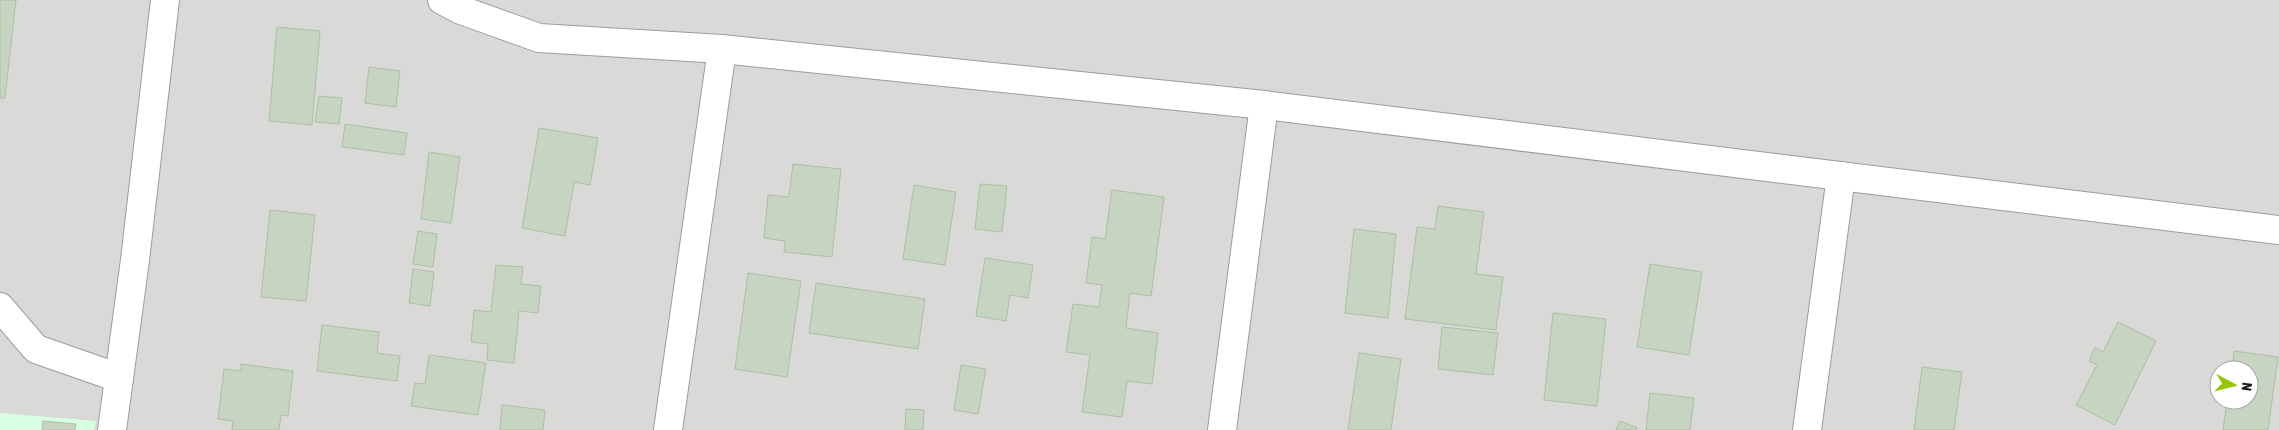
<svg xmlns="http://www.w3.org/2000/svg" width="2279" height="430" font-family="'Asap Condensed',sans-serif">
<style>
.residential{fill:#d9d9d8;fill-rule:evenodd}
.education{fill:#d7ffe1}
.building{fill:#c7d4c1;stroke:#acbfa2}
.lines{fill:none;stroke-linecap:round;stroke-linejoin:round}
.minor-casing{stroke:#9c9c9c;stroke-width:30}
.minor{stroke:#fff;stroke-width:28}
</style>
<rect width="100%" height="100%" fill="#e1ede0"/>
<path class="residential" d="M0,0H2279V430H0ZM2219,370H2249V400H2219Z"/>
<path class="education" d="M0,413L96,421L94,430H0Z"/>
<g class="building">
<path d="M0,0H16L5,98H0Z"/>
<path d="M277,27L320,31L312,125L269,121Z"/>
<path d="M369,67L400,71L396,107L365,103Z"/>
<path d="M319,96L342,98L339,124L315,122Z"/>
<path d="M345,124L407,133L404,155L342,147Z"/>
<path d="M539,128L598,138L590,185L574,182L565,236L522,228Z"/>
<path d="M429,152L460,157L451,223L421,219Z"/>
<path d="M793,164L841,169L832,257L784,252L785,241L764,238L768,195L789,197Z"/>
<path d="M980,184L1007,186L1002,232L975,229Z"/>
<path d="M914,185L956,192L945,265L903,259Z"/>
<path d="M1112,190L1164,197L1151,296L1130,293L1126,328L1158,333L1152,384L1127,381L1122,417L1082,412L1090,355L1066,352L1073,304L1099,307L1102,285L1086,283L1092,237L1105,239Z"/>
<path d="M1438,206L1484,212L1476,274L1503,277L1496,330L1405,319L1417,227L1435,229Z"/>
<path d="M270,210L315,215L306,301L261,297Z"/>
<path d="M1354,229L1396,234L1388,318L1345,313Z"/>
<path d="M418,231L437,234L433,267L413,264Z"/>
<path d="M985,258L1033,265L1028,298L1010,295L1006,321L976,316Z"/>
<path d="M1650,264L1702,272L1689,355L1637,347Z"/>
<path d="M496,265L523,267L521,284L541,286L538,313L519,311L514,363L487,360L488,344L471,342L474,310L491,312Z"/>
<path d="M413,269L434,272L430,306L409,303Z"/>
<path d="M748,273L801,281L787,377L735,369Z"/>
<path d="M816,283L925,299L918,349L809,333Z"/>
<path d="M1553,313L1606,319L1597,406L1544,400Z"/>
<path d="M2118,322L2156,341L2115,425L2076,405L2097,365L2089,361L2095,347L2103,352Z"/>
<path d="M322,325L379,332L377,353L400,356L397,381L317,371Z"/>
<path d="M1442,327L1498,333L1493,375L1438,369Z"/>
<path d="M2234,351L2278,357L2268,430H2223L2227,400H2249V370H2232Z"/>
<path d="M1359,353L1401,359L1391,430H1348Z"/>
<path d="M429,355L486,363L478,415L411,406L415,383L425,384Z"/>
<path d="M241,364L293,371L288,416L281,415L279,430H232L233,421L218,419L224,369L241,371Z"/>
<path d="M961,365L986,369L978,414L954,410Z"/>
<path d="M1922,367L1962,372L1954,430H1914Z"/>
<path d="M1650,393L1694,398L1690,430H1646Z"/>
<path d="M502,405L545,410L543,430H500Z"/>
<path d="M906,409L924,410L923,430H905Z"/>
<path d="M43,421L76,424L75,430H42Z"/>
<path d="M1620,421L1637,428L1636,430H1616Z"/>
</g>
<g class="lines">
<defs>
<g id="minor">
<path d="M442,0L461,10L539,38L722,49L1264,105L2279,230"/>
<path d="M0,307L36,349L119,378"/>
<path d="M112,430L135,260L165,0"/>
<path d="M668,430L722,49"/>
<path d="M1222,430L1264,105"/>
<path d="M1807,430L1841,176"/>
</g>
</defs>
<use href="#minor" class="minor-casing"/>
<use href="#minor" class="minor"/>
</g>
<g transform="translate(2234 385) rotate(97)"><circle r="24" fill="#ffffff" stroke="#a4a4a4"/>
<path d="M0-4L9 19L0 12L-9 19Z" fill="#97c600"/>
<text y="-8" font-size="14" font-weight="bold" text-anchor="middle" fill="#1b1b1b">N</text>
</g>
</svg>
